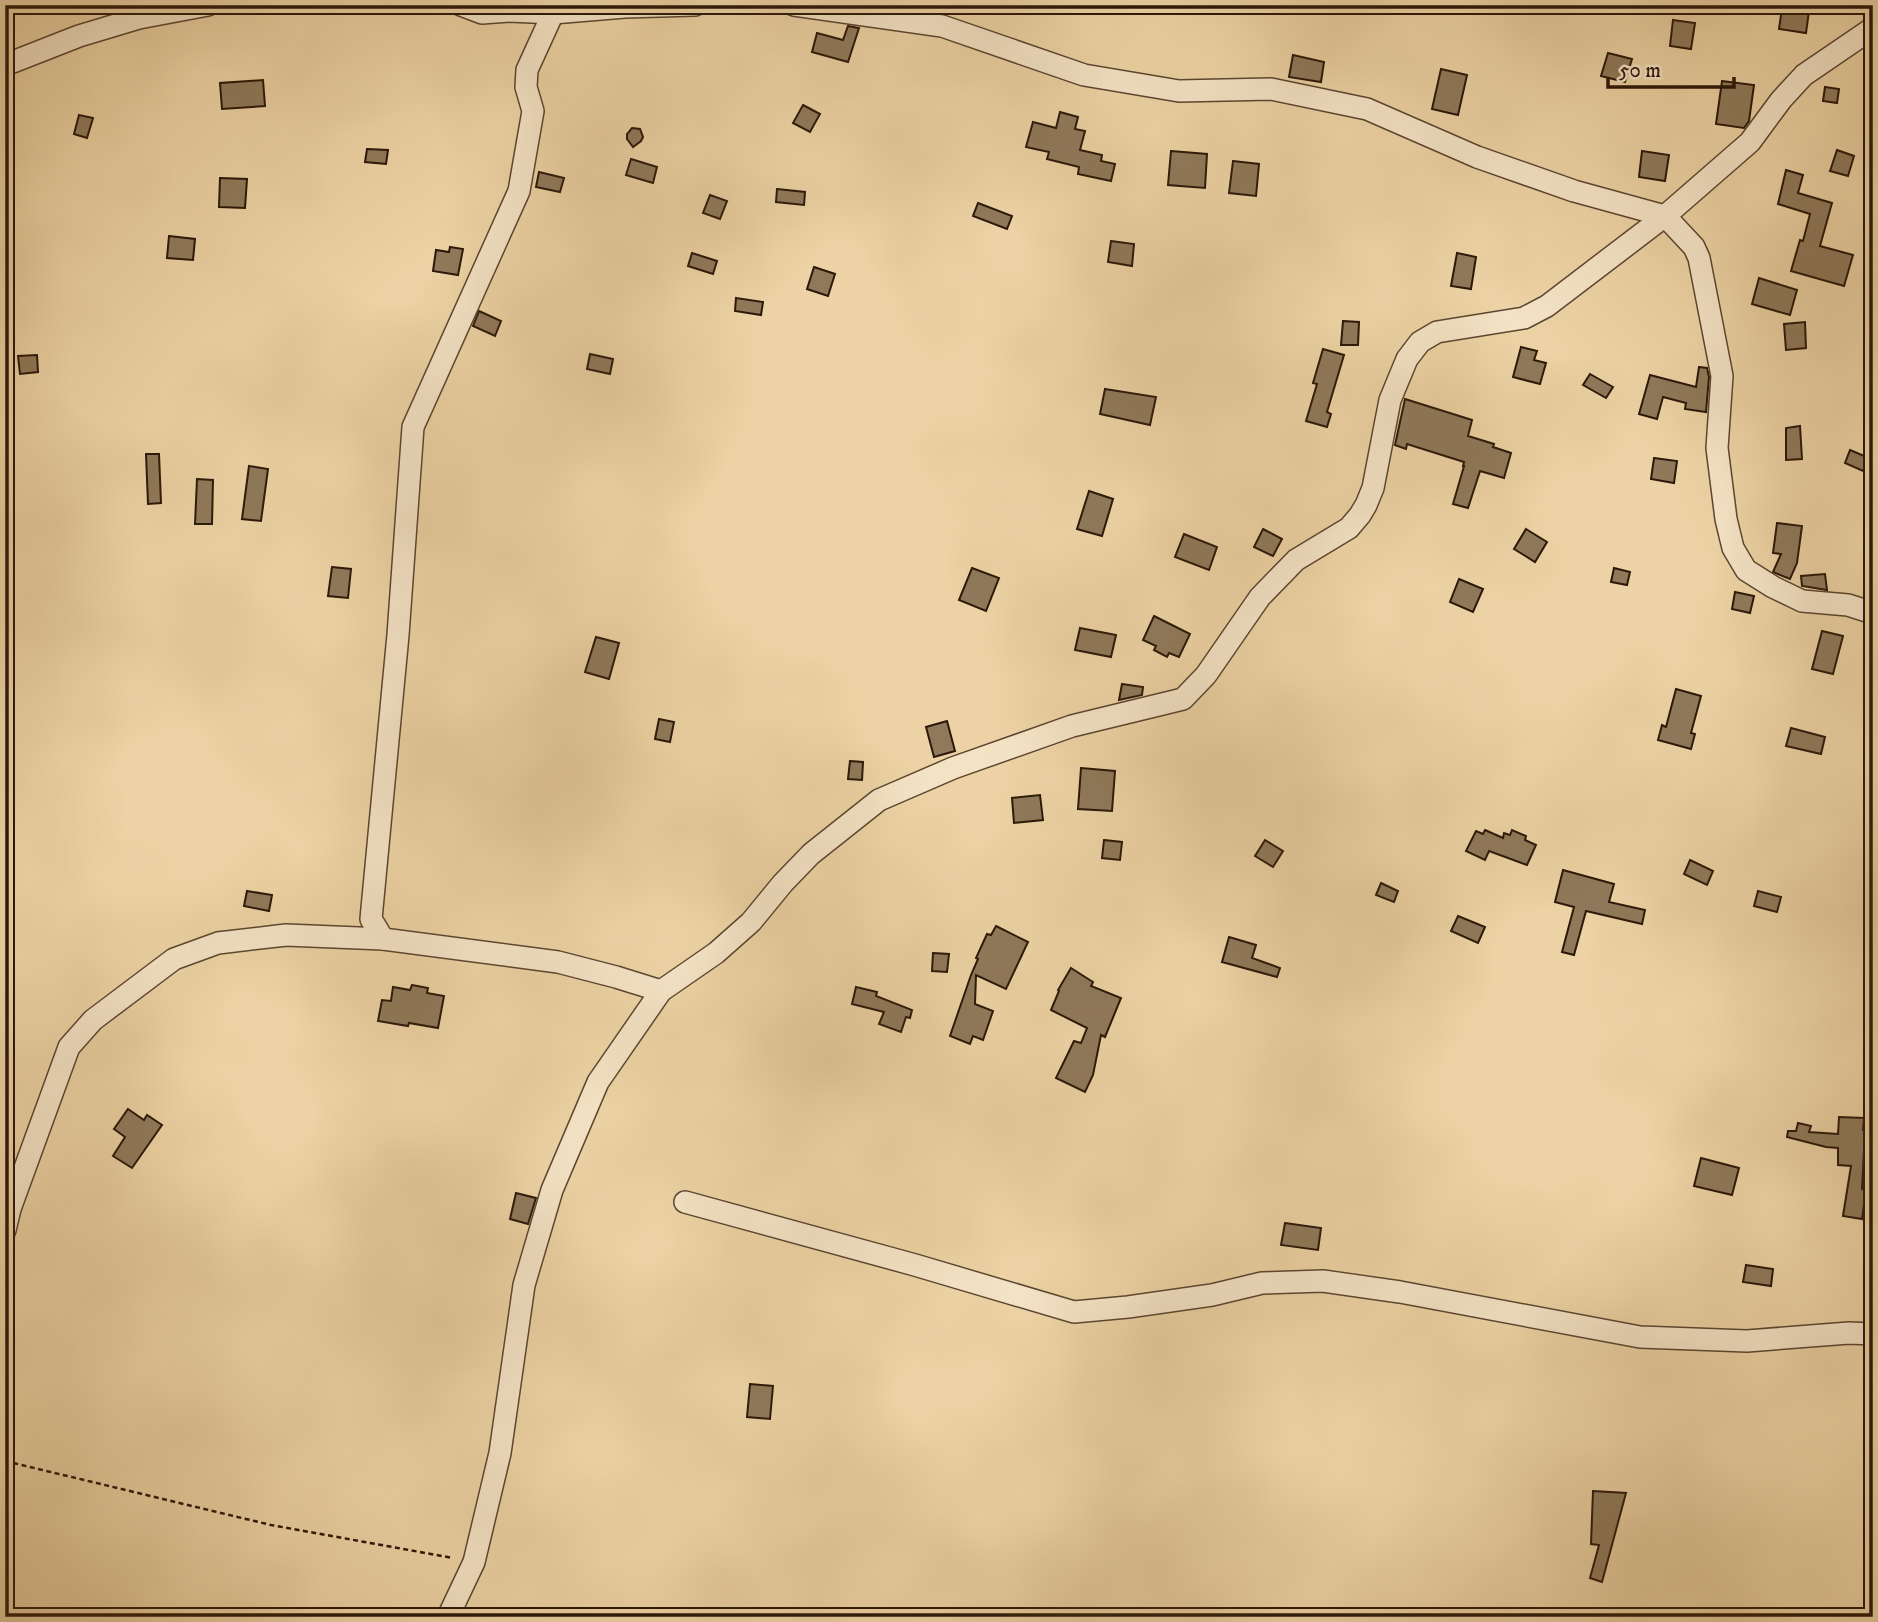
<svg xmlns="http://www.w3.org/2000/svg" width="1878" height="1622" font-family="'IM FELL DW Pica',serif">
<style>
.building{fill:#8f795a;stroke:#2b1809;stroke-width:2}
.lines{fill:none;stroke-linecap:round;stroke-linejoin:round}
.street-casing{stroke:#5b4630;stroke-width:24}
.path{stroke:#2b1809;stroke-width:2.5;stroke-dasharray:5 3.5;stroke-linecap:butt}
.street{stroke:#f3e2c4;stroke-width:21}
</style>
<rect width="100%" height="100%" fill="#ecd2a4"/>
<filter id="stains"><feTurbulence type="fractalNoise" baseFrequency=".00286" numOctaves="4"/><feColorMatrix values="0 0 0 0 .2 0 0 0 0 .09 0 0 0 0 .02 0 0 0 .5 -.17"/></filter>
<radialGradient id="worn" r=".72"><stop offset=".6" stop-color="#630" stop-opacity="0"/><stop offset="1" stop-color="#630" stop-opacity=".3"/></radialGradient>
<g class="building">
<path d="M1782,8L1809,11L1806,33L1779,29Z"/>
<path d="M1673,20L1695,23L1691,49L1670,46Z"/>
<path d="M848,26L859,28L848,62L812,52L817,33L843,40Z"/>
<path d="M1608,53L1632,59L1625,82L1601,76Z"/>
<path d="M1293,55L1324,62L1321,82L1289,77Z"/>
<path d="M1441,69L1467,75L1458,115L1432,109Z"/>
<path d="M263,80L265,106L222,109L220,83Z"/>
<path d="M1722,81L1754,85L1749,121L1744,128L1716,124Z"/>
<path d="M1825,87L1839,89L1837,103L1823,101Z"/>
<path d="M803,105L820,114L810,132L793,123Z"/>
<path d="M1060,112L1078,117L1075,129L1085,131L1080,150L1102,155L1101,161L1115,164L1111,181L1078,174L1079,167L1047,159L1049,152L1026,147L1033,122L1056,128Z"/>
<path d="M79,115L93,118L87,138L74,134Z"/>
<path d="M632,128L640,129L643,137L641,141L633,147L627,139V134Z"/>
<path d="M367,149L388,150L386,164L365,162Z"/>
<path d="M1837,150L1854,156L1848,176L1830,171Z"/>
<path d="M1171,151L1207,154L1205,188L1168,185Z"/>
<path d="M1642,151L1669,155L1665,181L1639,177Z"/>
<path d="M631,159L657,167L653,183L626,175Z"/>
<path d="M1233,161L1259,164L1256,196L1229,193Z"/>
<path d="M1786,170L1803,175L1798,193L1832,203L1820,246L1853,255L1844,286L1791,271L1800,240L1803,241L1810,214L1778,204Z"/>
<path d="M539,172L564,178L560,192L536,187Z"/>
<path d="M220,178L247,179L245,208L219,207Z"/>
<path d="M777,189L805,192L804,205L776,202Z"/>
<path d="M710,195L727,201L720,219L703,213Z"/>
<path d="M978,203L1012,216L1007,229L973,216Z"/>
<path d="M169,236L195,239L193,260L167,258Z"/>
<path d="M1111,241L1134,244L1132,266L1108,262Z"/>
<path d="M450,247L463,249L458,275L433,271L436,250L449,252Z"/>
<path d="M692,253L717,261L713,274L688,266Z"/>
<path d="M1457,253L1476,257L1471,289L1451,286Z"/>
<path d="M814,267L835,274L828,296L807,289Z"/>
<path d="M1759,278L1797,290L1790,315L1752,304Z"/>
<path d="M736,298L763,302L761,315L735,311Z"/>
<path d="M479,311L501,321L495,336L473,326Z"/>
<path d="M1343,321L1359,322L1358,345H1341Z"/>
<path d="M1805,322L1806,348L1786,350L1784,324Z"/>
<path d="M1521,347L1537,351L1534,360L1546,363L1540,384L1513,377Z"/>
<path d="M1323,349L1344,355L1327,412L1331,414L1327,427L1306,421L1317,384L1313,383Z"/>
<path d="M590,354L613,359L610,374L587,369Z"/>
<path d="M37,355L38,372L20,374L18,356Z"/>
<path d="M1699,367L1707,368L1709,377L1706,412L1685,409L1686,403L1663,397L1657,419L1639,414L1650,375L1696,387Z"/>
<path d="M1590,374L1613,387L1606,398L1583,385Z"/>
<path d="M1105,389L1156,397L1150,425L1100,414Z"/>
<path d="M1405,399L1472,420L1468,436L1494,444L1493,447L1511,453L1504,478L1480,471L1468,508L1453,504L1464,466H1463L1464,462L1407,444L1406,449L1395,445Z"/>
<path d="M1800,426L1802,459L1786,460V428Z"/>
<path d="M1850,450L1869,458L1863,471L1845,463Z"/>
<path d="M146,454H159L161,503L148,504Z"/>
<path d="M1654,458L1677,461L1674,483L1651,479Z"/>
<path d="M249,466L268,469L261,521L242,519Z"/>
<path d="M197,479L213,480L212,524H195Z"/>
<path d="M1089,491L1113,499L1102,536L1077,529Z"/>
<path d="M1777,523L1802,526L1797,563L1790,579L1773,572L1781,554L1773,553Z"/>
<path d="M1263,529L1282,539L1273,556L1254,547Z"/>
<path d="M1526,529L1547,542L1535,562L1514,549Z"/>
<path d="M1184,534L1217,547L1209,570L1175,557Z"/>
<path d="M332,567L351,569L348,598L328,596Z"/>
<path d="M972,568L999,578L986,611L959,600Z"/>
<path d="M1614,568L1630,572L1627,585L1611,582Z"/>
<path d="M1825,574L1827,590L1802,586L1801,576Z"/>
<path d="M1459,579L1483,589L1473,612L1450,602Z"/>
<path d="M1735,592L1754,596L1750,613L1732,609Z"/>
<path d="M1154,616L1190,634L1179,657L1169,653L1167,657L1154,650L1156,646L1143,640Z"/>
<path d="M1080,628L1116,635L1111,657L1075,650Z"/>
<path d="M1822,631L1843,636L1833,674L1812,669Z"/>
<path d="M596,637L619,643L609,679L585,672Z"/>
<path d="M1122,684L1143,687L1142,695L1119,700Z"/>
<path d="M1676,689L1701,696L1691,733L1695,734L1691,749L1658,740L1662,725L1666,727Z"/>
<path d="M659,719L674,722L670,742L655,739Z"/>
<path d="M947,721L955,751L934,757L926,727Z"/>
<path d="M1791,728L1825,737L1821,754L1786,746Z"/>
<path d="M850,761L863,762L862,780L848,779Z"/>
<path d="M1081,768L1115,771L1112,811L1078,809Z"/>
<path d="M1040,795L1043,820L1014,823L1012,798Z"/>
<path d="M1485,830L1503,838L1504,833L1510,835L1512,830L1526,836L1525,840L1536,845L1527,865L1489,851L1485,860L1466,851L1476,831L1483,834Z"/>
<path d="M1104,840L1122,842L1120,860L1102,858Z"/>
<path d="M1265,840L1283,851L1273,867L1255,856Z"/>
<path d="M1690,860L1713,871L1707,885L1684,874Z"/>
<path d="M1563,870L1614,884L1609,902L1645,910L1642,924L1586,911L1574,955L1562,952L1574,907L1555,902Z"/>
<path d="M1381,883L1398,891L1394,902L1376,895Z"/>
<path d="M247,891L272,895L269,911L244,906Z"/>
<path d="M1758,891L1781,897L1777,912L1754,906Z"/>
<path d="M1458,916L1485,927L1478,943L1451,931Z"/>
<path d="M996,926L1028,942L1006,989L976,975L975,1004L993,1011L983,1040L973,1036L970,1044L950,1036L971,975L978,959L976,958L987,934L991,935Z"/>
<path d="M1229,937L1256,945L1252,958L1280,968L1277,977L1222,962Z"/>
<path d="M933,953L949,954L947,972L932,971Z"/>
<path d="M1071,968L1093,982L1091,986L1121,998L1105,1037L1101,1035L1093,1075L1085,1092L1056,1078L1074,1041L1081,1043L1087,1028L1051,1010L1059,991L1058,990Z"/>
<path d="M412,985L428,988L427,993L444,996L438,1028L409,1023L408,1026L378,1021L382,1000L391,1001L393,987L410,990Z"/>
<path d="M856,987L877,992L876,996L912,1010L910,1018L906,1017L901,1032L879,1024L884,1012L852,1004Z"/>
<path d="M128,1109L144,1120L147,1115L162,1125L132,1168L113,1156L125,1137L114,1129Z"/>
<path d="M1839,1117L1864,1118L1863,1130L1869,1131L1868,1150H1864L1862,1189L1866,1190L1862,1219L1843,1216L1851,1166L1838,1165V1148L1826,1147L1787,1137L1788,1131H1796L1798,1123L1811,1126L1809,1132L1838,1134Z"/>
<path d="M1701,1158L1739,1168L1732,1195L1694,1186Z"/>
<path d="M516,1193L536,1198L528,1224L510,1219Z"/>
<path d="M1285,1223L1321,1228L1318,1250L1281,1245Z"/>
<path d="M1746,1265L1773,1269L1771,1286L1743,1282Z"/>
<path d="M750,1384L773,1386L770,1419L747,1417Z"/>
<path d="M1593,1491L1626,1493L1602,1582L1590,1578L1599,1545L1591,1544Z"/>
</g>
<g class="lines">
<defs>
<g id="street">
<path d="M461,5L482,13L510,11L553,13L625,7L695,5"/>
<path d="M794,5L942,26L1084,75L1179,91L1271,89L1367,109L1477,157L1574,191L1665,216L1694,247L1699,258L1722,376L1717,448L1726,519L1733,548L1746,570L1773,587L1802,601L1848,605L1873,613"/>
<path d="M553,13L527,70L526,87L533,111L519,191L413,427L398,635L371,919L383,939L558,962L616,977L661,991"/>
<path d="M5,65L79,36L139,18L208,5"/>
<path d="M685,1202L915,1265L1074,1312L1128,1307L1212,1295L1262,1283L1323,1281L1400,1292L1640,1337L1747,1341L1849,1333L1873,1334"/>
<path d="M5,1230L10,1209L69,1047L93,1020L174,959L218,943L286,935L383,939"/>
<path d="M448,1617L474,1562L500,1453L524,1285L552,1190L598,1082L661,991L716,953L751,922L783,883L811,854L879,800L953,768L1072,726L1183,699L1206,675L1260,597L1296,560L1349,528L1360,515L1366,505L1373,488L1390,400L1407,359L1420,342L1437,332L1524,318L1547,306L1665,216L1750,142L1781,100L1804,75L1873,28"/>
</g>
</defs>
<use href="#street" class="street-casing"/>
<path class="path" d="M5,1461L271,1525L453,1558"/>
<use href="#street" class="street"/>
</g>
<rect width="1878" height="1622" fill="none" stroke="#ecd2a4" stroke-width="28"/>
<rect x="7" y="7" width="1864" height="1608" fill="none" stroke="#2b1809" stroke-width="3.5"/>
<rect x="14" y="14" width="1850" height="1594" fill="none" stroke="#2b1809" stroke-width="2"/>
<path d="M1608 77v10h126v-10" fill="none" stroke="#2b1809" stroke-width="3.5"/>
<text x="1619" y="77" font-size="21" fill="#2b1809" stroke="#f3e2c4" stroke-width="5" paint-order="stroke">50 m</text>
<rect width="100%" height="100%" filter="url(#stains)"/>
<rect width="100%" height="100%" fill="url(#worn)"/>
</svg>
